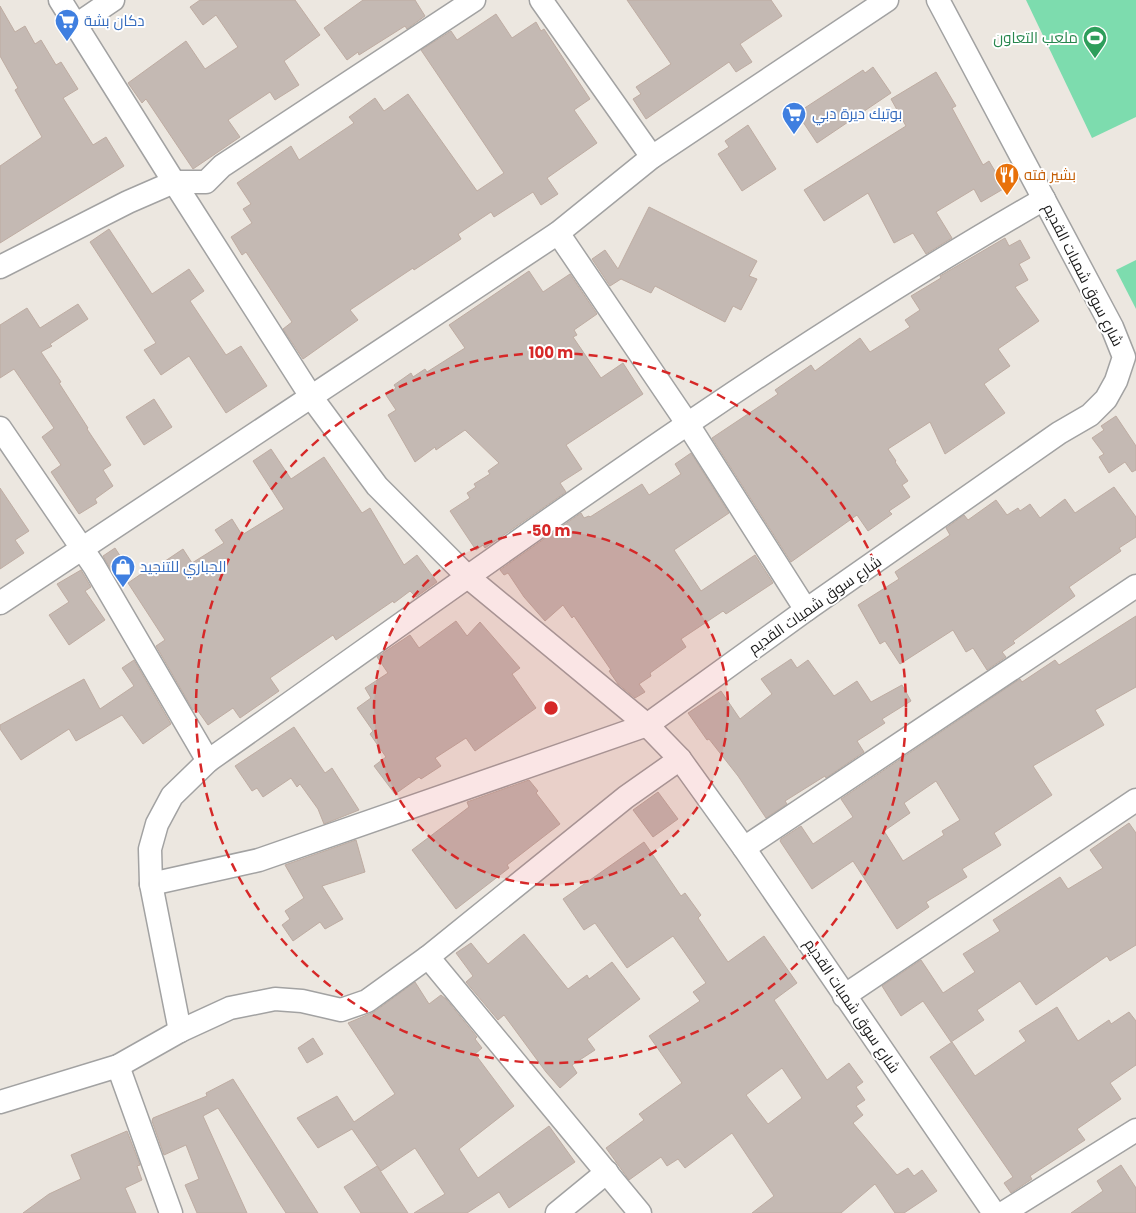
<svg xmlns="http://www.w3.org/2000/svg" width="1136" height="1213" font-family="Poppins,Cairo,sans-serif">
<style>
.pitch{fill:#7ddcae}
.building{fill:#c4b9b3;stroke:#beaca2;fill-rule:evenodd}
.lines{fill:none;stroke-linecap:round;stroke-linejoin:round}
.minor-casing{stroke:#a2a2a2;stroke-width:25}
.minor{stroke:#fff;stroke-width:22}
.ring{fill:none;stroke:#d62828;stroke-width:2.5;stroke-dasharray:9 6}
.labels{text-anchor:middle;stroke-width:4;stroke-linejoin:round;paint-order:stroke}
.shop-label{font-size:15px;fill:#366cbe;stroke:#fff;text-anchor:start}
.leisure-label{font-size:15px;fill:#27864d;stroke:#fff;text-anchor:end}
.food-label{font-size:15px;fill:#c56008;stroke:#fff;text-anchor:start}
.street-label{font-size:15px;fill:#1b1b1b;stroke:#fff}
.centre{fill:#d62828;stroke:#fff;stroke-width:2.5}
.ring-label{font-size:15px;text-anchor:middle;font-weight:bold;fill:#d62828;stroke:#fff;stroke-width:4;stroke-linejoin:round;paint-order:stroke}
</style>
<rect width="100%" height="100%" fill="#ece7e0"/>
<g class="pitch">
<path d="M1026,0H1136V117L1092,138Z"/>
<path d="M1136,260V309L1116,270Z"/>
</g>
<g class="building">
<path d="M200,0H295L320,35L284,61L299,85L275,100L270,92L228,120L240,137L193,169L146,99L142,103L128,83L186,41L205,69L238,47L216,15L203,25L190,7Z"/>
<path d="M363,0H415L425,16L407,29L405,26L359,55L358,52L347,60L324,28Z"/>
<path d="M627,0H771L782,16L740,44L752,62L736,72L729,62L646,119L633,99L641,94L636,87L671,64Z"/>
<path d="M0,6L15,32L25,26L35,44L41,40L56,65L61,62L78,89L63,98L93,145L106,137L124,166L0,243V166L42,137L15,90L18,88L0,56Z"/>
<path d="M496,14L512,38L536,22L541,31L544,29L590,99L574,110L597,143L547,178L558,194L541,205L533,192L494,217L491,212L458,234L461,239L414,270L413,268L350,310L358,320L303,359L283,329L292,322L246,252L242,255L231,237L252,223L243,209L251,204L237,183L291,146L299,160L354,123L349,117L375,98L384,111L408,94L477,191L504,173L421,50L451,31L457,40Z"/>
<path d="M873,67L891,93L817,143L797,113L863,70L865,73Z"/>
<path d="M936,72L956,106L952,108L983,165L989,161L1005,188L981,202L974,189L936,212L952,238L926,254L913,233L894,243L868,193L824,221L804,190L906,126L891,99Z"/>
<path d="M748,125L776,169L742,191L718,154L729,147L725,141Z"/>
<path d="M649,207L757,261L749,276L757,279L741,310L733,306L725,322L655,286L651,293L621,279L610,286L592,259L605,250L618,269Z"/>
<path d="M109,229L152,294L189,269L204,291L190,301L226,355L241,346L267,386L226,413L189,356L161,375L144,350L156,343L90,242Z"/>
<path d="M1005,238L1009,246L1020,240L1030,258L1019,264L1028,280L1015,287L1039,321L998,349L1010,366L984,384L1005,413L945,454L930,422L888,449L896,461L895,462L908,481L902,485L910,497L889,511L892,514L868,531L857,515L791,562L712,438L778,394L775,390L811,365L815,371L860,338L870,352L910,327L905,320L920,310L911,296L941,278L940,276Z"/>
<path d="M529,271L543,292L570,274L597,314L574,330L577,335L573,337L601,378L623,363L643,394L566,445L582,469L560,483L566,492L485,548L483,545L476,550L450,511L470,498L467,493L476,487L474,484L490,474L488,471L499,463L465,430L436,450L435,447L415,462L388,415L396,410L386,395L396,388L394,385L411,373L413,377L425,369L427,372L465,348L449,325Z"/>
<path d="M78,304L88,319L50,344L52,346L41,352L61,382L59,383L88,428L87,429L111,465L103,470L113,486L95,499L97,503L79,514L51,472L61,465L42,437L54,428L14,369L0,378V325L27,308L40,328Z"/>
<path d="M154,399L172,427L144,445L126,417Z"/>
<path d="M1116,416L1136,446V470L1132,472L1125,462L1109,473L1099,457L1104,454L1092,438L1104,430L1101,426Z"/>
<path d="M271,449L291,479L324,457L362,513L370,508L404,565L417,555L437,582L416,597L410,591L394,603L393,601L336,640L333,635L270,678L279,691L240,718L233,708L208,725L196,708L193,710L156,646L165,640L128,583L144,572L146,574L183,549L192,563L224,543L215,530L232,519L242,535L284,509L253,461Z"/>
<path d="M691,453L729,513L674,550L701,591L755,555L773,583L726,614L723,611L681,639L686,647L650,673L651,676L639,684L645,692L635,698L618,684L609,671L611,670L574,616L572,618L563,605L545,621L524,597L508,573L504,575L500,570L581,513L584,518L589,516L590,517L642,484L649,495L681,474L675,464Z"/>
<path d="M1114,487L1136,517V537L1119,548L1121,551L1069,587L1075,596L1013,641L1015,643L1002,652L1006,657L987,670L973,648L966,652L953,630L900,664L885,641L880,644L858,605L899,579L895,572L950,535L946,528L964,515L968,520L996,500L1007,515L1018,508L1020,511L1030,504L1040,518L1065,499L1075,513Z"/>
<path d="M0,488L29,531L15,540L24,553L0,569Z"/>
<path d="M115,548L126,565L113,573L103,556Z"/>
<path d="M81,570L91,587L85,591L105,620L69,645L49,615L69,602L57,584Z"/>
<path d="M1136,616V687L1095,710L1104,725L1033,766L1052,795L994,833L1001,845L962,869L967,877L926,902L929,907L897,929L853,861L812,889L780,841L781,839L801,826L813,844L853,817L841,799L1020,679L1022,682L1055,660L1059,665ZM936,781L960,820L942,831L944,835L903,861L884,831L910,813L904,803Z"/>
<path d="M456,621L467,636L480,622L520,668L512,674L536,708L475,751L466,738L435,758L441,766L421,779L419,777L395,794L374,766L386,757L370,734L373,731L357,708L371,698L365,688L388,673L377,657L410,635L419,648Z"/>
<path d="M791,659L797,668L808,660L834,696L857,681L871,702L902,685L911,701L882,719L885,723L857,741L864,752L826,778L825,776L785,801L787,804L766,818L738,776L709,739L707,740L688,713L721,691L740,719L772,694L761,679Z"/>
<path d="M134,660L171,724L143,744L122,715L76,741L69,729L21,760L0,729V725L84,679L100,709L134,686L122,668Z"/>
<path d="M294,727L325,773L332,768L359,810L324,824L318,809L300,784L297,787L291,778L263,797L257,788L252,791L235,766Z"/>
<path d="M529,780L538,791L536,793L560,824L507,865L509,868L456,909L412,850L469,807L467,802Z"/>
<path d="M658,792L678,819L653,837L633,810Z"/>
<path d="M1129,823L1136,833V945L1110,961L1107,956L1036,1005L1020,981L977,1010L984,1020L951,1042L923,1001L901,1016L882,986L921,960L943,993L975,972L963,954L1000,931L993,920L1060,877L1068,889L1103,868L1090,850Z"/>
<path d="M356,840L365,872L322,886L343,919L325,929L320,922L293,941L282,925L290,919L285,911L304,898L285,865Z"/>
<path d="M644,842L681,896L685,893L701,915L698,918L728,962L764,936L797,983L774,1000L827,1080L849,1063L863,1082L856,1087L865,1100L856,1106L863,1115L853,1123L897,1175L908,1168L914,1176L922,1170L937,1191L904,1213H895L875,1184L841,1213H752L774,1196L732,1133L685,1168L678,1159L667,1166L661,1157L629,1180L606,1148L644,1120L639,1114L682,1083L649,1036L700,1001L693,992L706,983L673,936L627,968L595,923L584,930L563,899ZM782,1068L802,1098L768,1124L746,1095Z"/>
<path d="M524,934L568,989L587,975L589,979L612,962L640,999L587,1039L595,1050L572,1065L577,1073L560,1088L546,1072L504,1015L498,1020L466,982L473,976L456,953L471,943L488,964Z"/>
<path d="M415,982L429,1004L441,995L446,999L477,1037L475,1039L482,1048L475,1054L514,1106L459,1149L478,1178L549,1126L575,1162L509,1208L499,1192L467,1213H414L445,1194L415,1148L381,1171L352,1129L318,1148L297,1118L337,1096L354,1122L395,1094L348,1023L374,1012Z"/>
<path d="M1057,1007L1078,1041L1109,1020L1111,1024L1129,1012L1136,1021V1065L1110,1083L1121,1099L1077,1129L1085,1140L1030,1176L1032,1179L1011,1193L1004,1183L1013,1177L930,1057L952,1042L975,1076L1026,1041L1019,1031Z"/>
<path d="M313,1038L323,1054L307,1063L298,1048Z"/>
<path d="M233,1079L264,1128L318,1213H286L218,1108L203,1116L247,1213H197L185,1185L199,1179L186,1145L164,1155L152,1121L153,1118L207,1096L206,1093Z"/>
<path d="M127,1131L140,1165L137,1166L142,1180L125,1188L136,1213H23L49,1194L81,1179L71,1155Z"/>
<path d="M1121,1165L1136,1188V1213H1071L1103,1191L1097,1181Z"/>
<path d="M377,1166L408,1213H361L344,1187Z"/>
</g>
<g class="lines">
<defs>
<g id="minor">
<path d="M60,0L174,182L312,398L377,486L468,577L647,725"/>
<path d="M541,0L652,157"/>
<path d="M938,0L1112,327L1124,357L1116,381L1106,399L1090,415L1059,433L806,610L647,725L680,759L744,848L994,1213"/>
<path d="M76,25L113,0"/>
<path d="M558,233L687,423L806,610"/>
<path d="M0,267L128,202L174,182H206L222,166L474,0"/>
<path d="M0,428L94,566L208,761"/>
<path d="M0,603L558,233L652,157L887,0"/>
<path d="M744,848L1136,586"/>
<path d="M151,884L259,860L647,725"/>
<path d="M428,957L640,1213"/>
<path d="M844,996L1136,800"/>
<path d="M180,1031L151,884L150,849L157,824L172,796L208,761C482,568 753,366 1044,199"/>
<path d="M118,1066L171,1213"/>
<path d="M0,1102L118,1066L180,1031L230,1008L275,999L302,1001L341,1010L367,1001L428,957L626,797L680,759"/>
<path d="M557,1213L607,1172"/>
<path d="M1003,1213L1136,1130"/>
</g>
</defs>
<use href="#minor" class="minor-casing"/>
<use href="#minor" class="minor"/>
</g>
<circle cx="551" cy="708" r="177" fill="#d62828" fill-opacity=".12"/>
<g class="ring">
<circle cx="551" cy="708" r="177"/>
<circle cx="551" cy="708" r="355"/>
</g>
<defs>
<symbol id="supermarket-pin" viewBox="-11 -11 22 30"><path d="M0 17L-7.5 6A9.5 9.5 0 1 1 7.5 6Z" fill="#3f7fe0" stroke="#fff"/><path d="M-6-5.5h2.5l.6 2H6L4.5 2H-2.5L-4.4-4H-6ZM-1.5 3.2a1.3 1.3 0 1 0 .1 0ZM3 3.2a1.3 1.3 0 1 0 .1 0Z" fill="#fff"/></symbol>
<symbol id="stadium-pin" viewBox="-11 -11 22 30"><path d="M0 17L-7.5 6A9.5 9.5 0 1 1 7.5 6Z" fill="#2e9e5b" stroke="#fff"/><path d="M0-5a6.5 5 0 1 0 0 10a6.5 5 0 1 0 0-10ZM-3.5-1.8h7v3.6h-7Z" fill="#fff"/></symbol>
<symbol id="restaurant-pin" viewBox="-11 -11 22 30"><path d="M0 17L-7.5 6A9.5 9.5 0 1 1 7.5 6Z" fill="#e8710a" stroke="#fff"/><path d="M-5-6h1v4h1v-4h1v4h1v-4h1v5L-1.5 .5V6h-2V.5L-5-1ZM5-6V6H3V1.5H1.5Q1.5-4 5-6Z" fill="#fff"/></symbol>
<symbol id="shop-pin" viewBox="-11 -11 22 30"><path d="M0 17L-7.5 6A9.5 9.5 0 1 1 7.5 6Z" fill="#3f7fe0" stroke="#fff"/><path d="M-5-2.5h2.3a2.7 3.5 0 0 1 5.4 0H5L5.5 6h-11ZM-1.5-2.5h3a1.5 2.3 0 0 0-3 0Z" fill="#fff"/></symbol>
</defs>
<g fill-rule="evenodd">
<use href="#supermarket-pin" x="53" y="7" width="28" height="38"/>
<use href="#stadium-pin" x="1081" y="24" width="28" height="38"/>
<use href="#supermarket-pin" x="780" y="100" width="28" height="38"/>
<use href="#restaurant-pin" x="993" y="161" width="28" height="38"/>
<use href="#shop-pin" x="109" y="553" width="28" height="38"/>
</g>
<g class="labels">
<g class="shop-label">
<text x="84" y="26">دكان بشة</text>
<text x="812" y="119">بوتيك ديرة دبي</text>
<text x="140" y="572">الجباري للتنجيد</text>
</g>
<g class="leisure-label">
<text x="1078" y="43">ملعب التعاون</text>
</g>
<g class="food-label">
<text x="1024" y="180">بشير فته</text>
</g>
<g class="street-label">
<text transform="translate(1083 275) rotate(63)" y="5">شارع سوق شمبات القديم</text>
<text transform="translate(815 605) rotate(-35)" y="5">شارع سوق شمبات القديم</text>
<text transform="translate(852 1006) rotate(56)" y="5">شارع سوق شمبات القديم</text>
</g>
</g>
<circle cx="551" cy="708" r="8" class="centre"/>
<g class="ring-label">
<text x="551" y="358">100 m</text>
<text x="551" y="536">50 m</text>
</g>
</svg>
